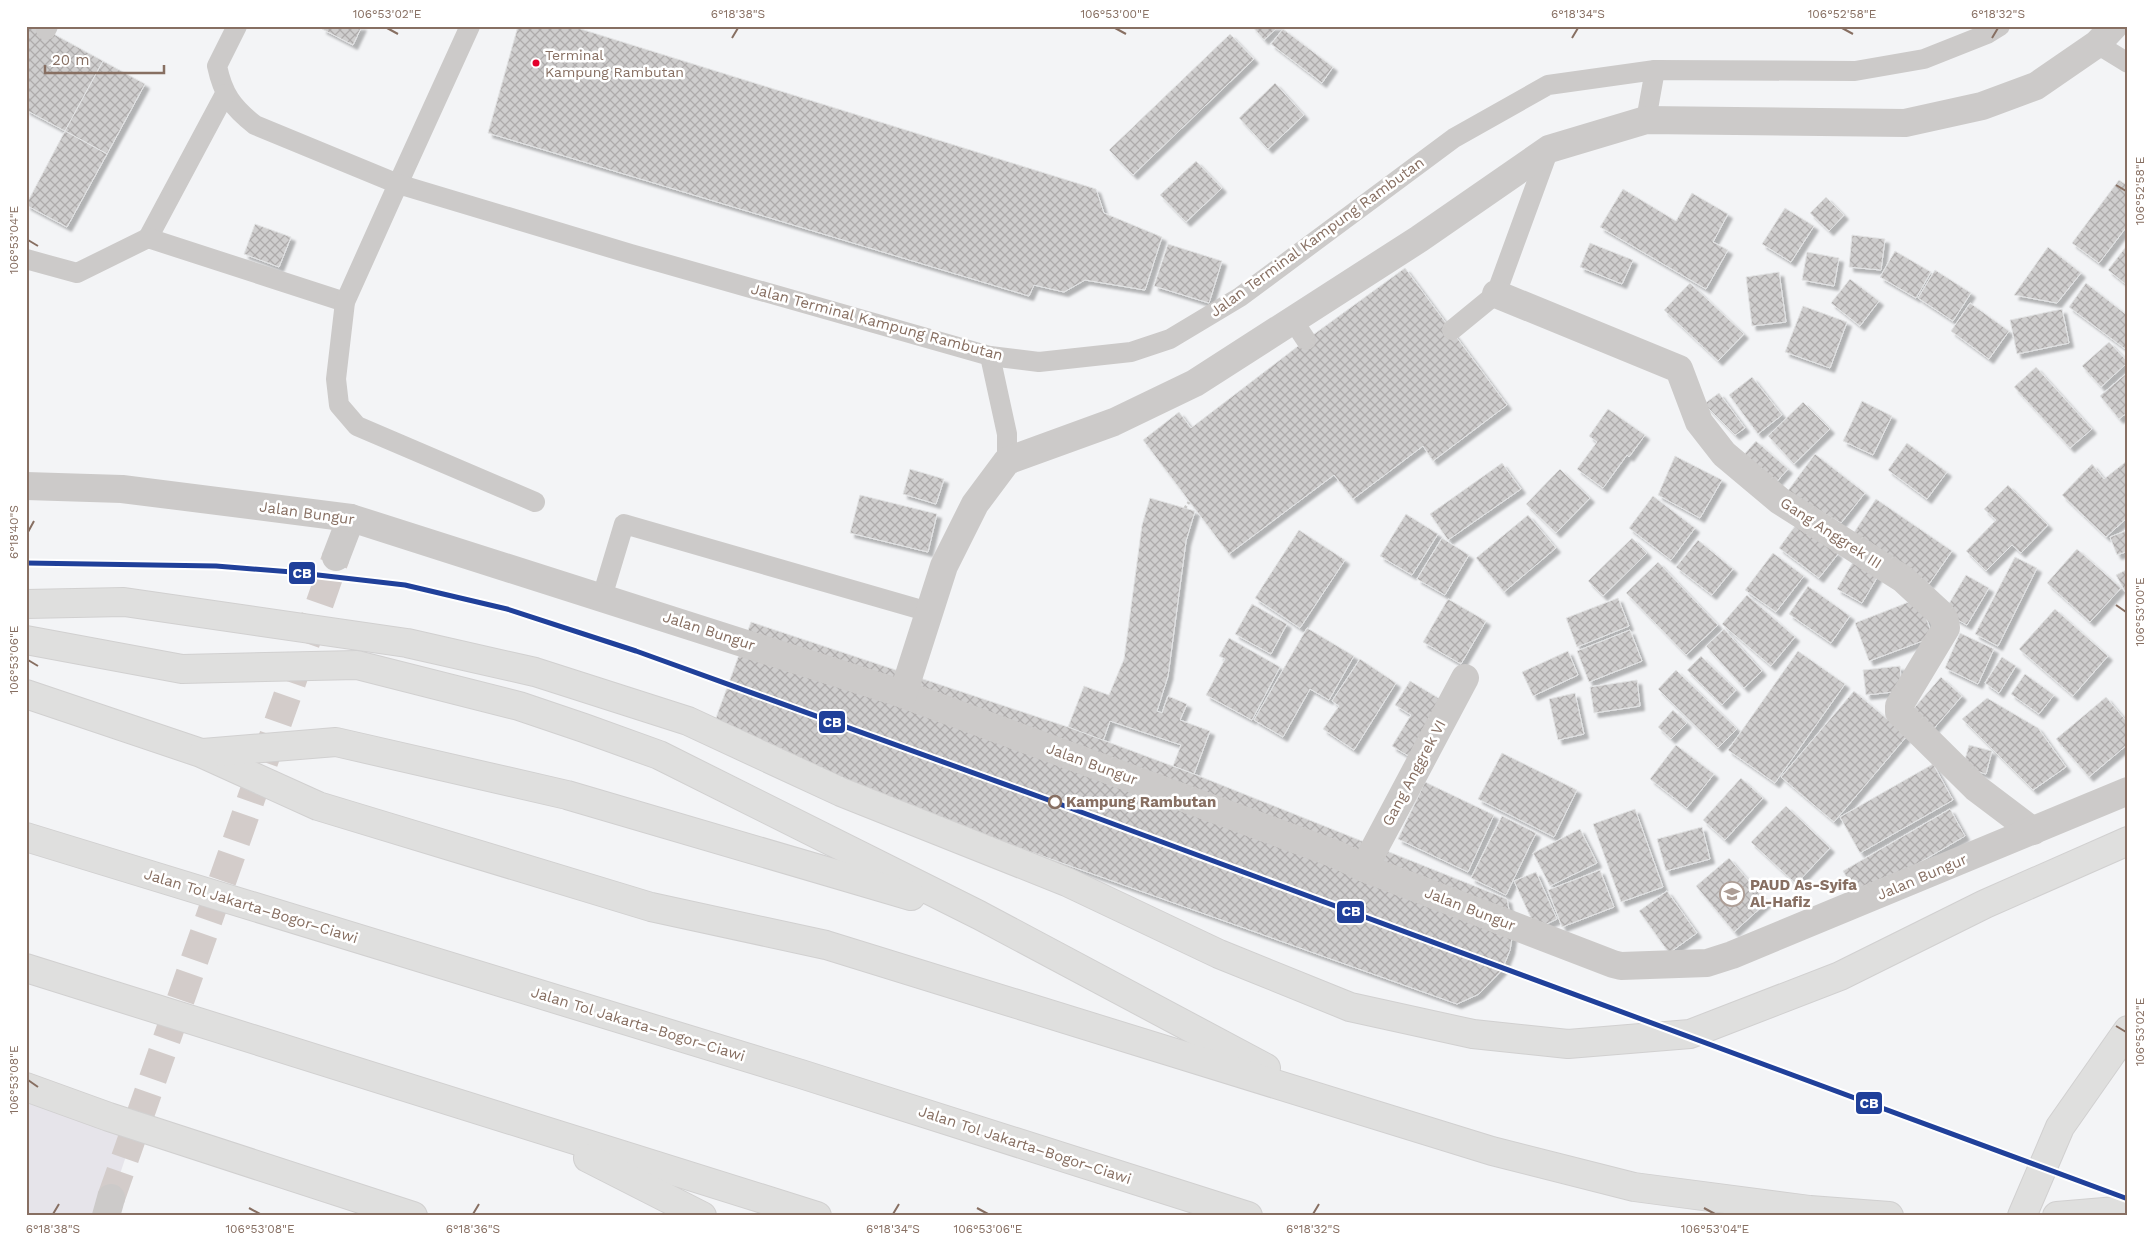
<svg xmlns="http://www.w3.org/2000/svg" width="2154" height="1242" font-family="'Work Sans',sans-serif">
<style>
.green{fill:#e6e4ea}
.building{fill:url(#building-cross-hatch);stroke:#e3e4e5;filter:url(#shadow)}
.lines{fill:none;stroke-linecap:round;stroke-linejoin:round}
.minor-tunnel{stroke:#d3ccca;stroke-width:28;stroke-dasharray:28 14;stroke-linecap:butt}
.primary-casing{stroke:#d1d0d0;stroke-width:30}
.motorway-casing{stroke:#d1d0d0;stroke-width:30}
.path{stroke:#c9c8c7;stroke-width:3;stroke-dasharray:2.5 2.5;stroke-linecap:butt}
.service{stroke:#cccac9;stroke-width:20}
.minor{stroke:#cccac9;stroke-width:28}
.tertiary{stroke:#cccac9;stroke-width:28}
.primary{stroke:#dfdfde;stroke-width:28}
.motorway{stroke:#dfdfde;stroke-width:28}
.rail-1-casing{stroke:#fff;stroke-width:9}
.rail-1{stroke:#20409a;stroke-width:5}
.ticks{fill:none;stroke:#876f62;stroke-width:2}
.bus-dot{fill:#e4002b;stroke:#fff;stroke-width:2}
.stop-dot{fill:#fff;stroke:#876f62;stroke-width:2.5}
.labels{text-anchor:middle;stroke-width:5;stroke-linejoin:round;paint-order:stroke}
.bus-label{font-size:14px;fill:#876f62;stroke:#fff;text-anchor:start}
.street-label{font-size:15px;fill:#876f62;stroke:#fff}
.stop-label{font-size:15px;font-weight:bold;fill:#876f62;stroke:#fff;text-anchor:start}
.poi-label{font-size:15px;font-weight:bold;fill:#876f62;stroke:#fff;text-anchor:start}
.line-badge{stroke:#fff;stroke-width:2}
.badge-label{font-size:14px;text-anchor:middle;font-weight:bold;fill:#fff}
.neatline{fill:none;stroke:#876f62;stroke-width:2}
.ticks-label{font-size:12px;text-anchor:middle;fill:#876f62}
</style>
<defs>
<pattern id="building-cross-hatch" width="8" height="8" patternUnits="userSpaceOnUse" patternTransform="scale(1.25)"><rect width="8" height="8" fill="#cfcece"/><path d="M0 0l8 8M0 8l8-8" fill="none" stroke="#aeabab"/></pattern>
<filter id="shadow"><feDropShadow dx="4.5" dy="4.5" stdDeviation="1" flood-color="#0004"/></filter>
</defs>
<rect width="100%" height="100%" fill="#f3f4f6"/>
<path class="green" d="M26,1086L137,1123L106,1216H26Z"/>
<g class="building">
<path d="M26,26H39L103,61L65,131L26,110Z"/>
<path d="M324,26H362L353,45L322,29Z"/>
<path d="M518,26H571L1096,189L1104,213L1162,237L1145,290L1085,280L1064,292L1034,285L1029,296L488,133Z"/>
<path d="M1252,26H1279L1264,40Z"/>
<path d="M1283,29L1333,67L1322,83L1271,44Z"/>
<path d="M1230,34L1254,59L1133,175L1109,150Z"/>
<path d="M103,61L145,84L107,154L65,131Z"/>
<path d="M1275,83L1304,115L1268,149L1239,118Z"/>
<path d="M65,131L107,154L67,227L26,205Z"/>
<path d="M1196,161L1222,188L1186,222L1160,195Z"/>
<path d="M2119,180L2128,186V225L2099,263L2072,243Z"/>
<path d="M1623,189L1676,221L1692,193L1728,214L1713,242L1728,250L1706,289L1600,227Z"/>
<path d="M1826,197L1844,215L1829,231L1810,213Z"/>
<path d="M1785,208L1814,226L1791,262L1762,244Z"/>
<path d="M255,224L291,237L279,267L244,254Z"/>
<path d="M1852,235L1885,239L1881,270L1849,267Z"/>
<path d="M1590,243L1633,260L1622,284L1580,267Z"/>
<path d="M1168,244L1222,261L1209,303L1154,286Z"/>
<path d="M2128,244V286L2108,270Z"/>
<path d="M2048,247L2081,273L2057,303L2014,295Z"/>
<path d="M1895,251L1931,272L1916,298L1880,277Z"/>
<path d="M1807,252L1839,258L1834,286L1802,280Z"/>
<path d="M1405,268L1507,405L1433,461L1423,446L1353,499L1334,475L1229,554L1143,440L1179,412L1191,428L1306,340Z"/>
<path d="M1935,270L1971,293L1953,321L1918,298Z"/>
<path d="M1779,272L1786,322L1752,326L1746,277Z"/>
<path d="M1850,279L1879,301L1860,326L1831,303Z"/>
<path d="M1690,283L1744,334L1718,361L1664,310Z"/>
<path d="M2086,283L2128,316V351L2069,307Z"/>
<path d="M1970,303L2009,331L1989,359L1951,331Z"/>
<path d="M1803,306L1847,322L1830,368L1785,352Z"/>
<path d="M2062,309L2069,343L2017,354L2010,320Z"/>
<path d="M2109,342L2128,362L2101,387L2082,366Z"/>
<path d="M2036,367L2092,429L2070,448L2014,387Z"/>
<path d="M2128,372V412L2119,419L2100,396Z"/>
<path d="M1752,377L1782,415L1758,434L1729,395Z"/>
<path d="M1719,393L1745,428L1735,435L1704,404Z"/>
<path d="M1862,401L1892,416L1873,455L1843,441Z"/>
<path d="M1803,402L1830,429L1794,464L1768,436Z"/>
<path d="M1608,409L1645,435L1629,457L1627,455L1603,488L1577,469L1597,442L1589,436Z"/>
<path d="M1756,441L1788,469L1773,486L1741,458Z"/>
<path d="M1907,443L1947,472L1927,499L1888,470Z"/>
<path d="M1815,454L1865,493L1841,523L1787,492Z"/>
<path d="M1675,456L1722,480L1700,518L1658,495Z"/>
<path d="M2128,460V517L2106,537L2062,495L2092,464L2104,479Z"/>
<path d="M1502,463L1521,489L1448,540L1430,514Z"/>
<path d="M910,469L944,479L936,504L903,494Z"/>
<path d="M1560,469L1590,498L1556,533L1526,504Z"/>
<path d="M2008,485L2048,525L2021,553L2012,545L1986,571L1966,551L1996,520L1984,509Z"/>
<path d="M860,495L937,514L928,552L850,533Z"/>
<path d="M1653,496L1695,528L1671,560L1629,528Z"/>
<path d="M1150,498L1195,511L1186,541L1168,676L1157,711L1162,713L1168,696L1187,704L1180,720L1210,731L1194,774L1173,766L1181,745L1110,721L1103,741L1068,727L1084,686L1109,695L1124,659L1142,525Z"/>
<path d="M1876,499L1952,551L1929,584L1853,534Z"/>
<path d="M1406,514L1438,534L1412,575L1380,556Z"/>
<path d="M1528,515L1556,548L1504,592L1476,558Z"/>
<path d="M1798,522L1838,554L1819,578L1779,548Z"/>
<path d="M1299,530L1345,560L1300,628L1255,598Z"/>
<path d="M2128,530V551L2117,555L2110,537Z"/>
<path d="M1442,538L1469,555L1445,595L1417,579Z"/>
<path d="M1632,538L1647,553L1603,596L1588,581Z"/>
<path d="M1698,540L1733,569L1712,595L1676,567Z"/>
<path d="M2077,549L2121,588L2090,622L2047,583Z"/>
<path d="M1773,553L1804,576L1776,612L1745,590Z"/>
<path d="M1856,557L1881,571L1862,603L1837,589Z"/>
<path d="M2015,557L2037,568L1998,646L1975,634Z"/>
<path d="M1658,562L1718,625L1686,655L1626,593Z"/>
<path d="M2128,569V597L2116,575Z"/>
<path d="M1966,575L1989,588L1967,625L1944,612Z"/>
<path d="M1808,586L1850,616L1831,643L1789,614Z"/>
<path d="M1747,595L1795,637L1771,666L1722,624Z"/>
<path d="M1618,598L1629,626L1577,647L1566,618Z"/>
<path d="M1919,598L1933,637L1869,661L1855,623Z"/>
<path d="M1448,599L1486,621L1461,664L1423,642Z"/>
<path d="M1252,604L1287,624L1271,654L1235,634Z"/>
<path d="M2055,609L2108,656L2073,696L2019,649Z"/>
<path d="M751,622L1068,727L1194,774L1507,899L1513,932L1510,950L1502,970L1479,994L1457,1004L709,737Z"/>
<path d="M1307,628L1354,656L1329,700L1310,689L1283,737L1254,720Z"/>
<path d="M1724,629L1762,671L1744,688L1706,646Z"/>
<path d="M1630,630L1642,661L1589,682L1577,651Z"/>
<path d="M1960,633L1994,649L1978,684L1945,668Z"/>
<path d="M1229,638L1280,667L1252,720L1206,695L1225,659L1219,656Z"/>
<path d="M1568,651L1578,675L1533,696L1522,672Z"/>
<path d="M1798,651L1845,684L1775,783L1728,750Z"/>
<path d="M1701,656L1736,690L1722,705L1687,670Z"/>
<path d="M2002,657L2016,666L1999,693L1985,683Z"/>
<path d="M1360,659L1396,683L1354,750L1323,729L1339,706L1332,701Z"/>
<path d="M1900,666L1902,691L1866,695L1863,670Z"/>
<path d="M1676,670L1737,729L1718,748L1658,689Z"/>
<path d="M2025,674L2054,695L2039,714L2011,694Z"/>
<path d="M1941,677L1962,696L1930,733L1909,714Z"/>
<path d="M1637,680L1640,706L1594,713L1590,687Z"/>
<path d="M1410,681L1445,702L1412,758L1392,746L1411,715L1395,705Z"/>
<path d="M1854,691L1907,736L1834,822L1781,777Z"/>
<path d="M1575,693L1584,734L1558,740L1549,699Z"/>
<path d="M2106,697L2128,723V744L2089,777L2056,739Z"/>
<path d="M1987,698L2038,728L2066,767L2033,790L1962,719Z"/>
<path d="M1673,710L1687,723L1671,739L1658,727Z"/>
<path d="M1676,745L1714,774L1687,808L1650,779Z"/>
<path d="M1969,745L1992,751L1986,774L1963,767Z"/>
<path d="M1502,753L1577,790L1554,837L1478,799Z"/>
<path d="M1933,764L1953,800L1860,853L1840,817Z"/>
<path d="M1741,778L1763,798L1725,840L1703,820Z"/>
<path d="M1425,782L1494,815L1468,872L1398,839Z"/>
<path d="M1786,806L1830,848L1796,884L1751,842Z"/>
<path d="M1635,809L1663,887L1621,902L1593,824Z"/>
<path d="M1950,809L1965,836L1859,898L1843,871Z"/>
<path d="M1502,816L1536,833L1506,895L1471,878Z"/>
<path d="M1702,827L1710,859L1666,871L1657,839Z"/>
<path d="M1580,829L1597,863L1550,886L1533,853Z"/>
<path d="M1729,858L1767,902L1734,932L1696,886Z"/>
<path d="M1600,870L1614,907L1562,927L1548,890Z"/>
<path d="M1536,872L1557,919L1536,929L1514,881Z"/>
<path d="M1667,891L1697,933L1669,953L1639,911Z"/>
</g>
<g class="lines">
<path class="minor-tunnel" d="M111,1198L336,557"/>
<defs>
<path id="primary" d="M2022,1216L2060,1127L2128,1030"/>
<g id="motorway">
<path d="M26,604L124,602L407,643L535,672L688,721L841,792L1067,882L1219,954L1350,1007L1473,1034L1568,1044L1690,1034L1840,976L1985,904L2128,841"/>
<path d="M26,640L182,669L357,665L519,706L584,728L659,755L979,915L1266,1068"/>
<path d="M26,694L201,753L318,806L651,907L826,945L1492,1151L1634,1187L1810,1210L1889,1216"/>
<path d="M203,753L336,742L567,795L911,896"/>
<path d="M26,837L801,1074L1248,1216"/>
<path d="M26,968L817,1216"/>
<path d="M26,1087L109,1117L413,1216"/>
<path d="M588,1158L702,1216"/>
<path d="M2057,1216L2128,1210"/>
</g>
</defs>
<use href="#primary" class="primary-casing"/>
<use href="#motorway" class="motorway-casing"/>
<path class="path" d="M1185,508L1189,502"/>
<g class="service">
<path d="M237,26L217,66C223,94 232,107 255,125L398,184L470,26"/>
<path d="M46,30L48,26"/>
<path d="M2097,44L2128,63"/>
<path d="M1646,120L1655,70"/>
<path d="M148,238L225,94"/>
<path d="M26,259L77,273L148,238L345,302"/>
<path d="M1292,319L1306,340"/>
<path d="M1452,330L1496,294L1549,149"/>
<path d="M990,356L1007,434V461"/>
<path d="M535,502L357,426L339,405L336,379L345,302L398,184L631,254L990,356L1039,362L1131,352L1170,339L1240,297L1454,138L1548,85L1655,70L1855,71L1924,59L1987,34L2000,26"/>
<path d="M602,597L624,524L929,612"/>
</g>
<g class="minor">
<path d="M1496,294L1679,369L1699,422L1724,454L1780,501L1903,579L1941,614L1945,621L1946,628L1899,706V712L1976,788L2033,831"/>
<path d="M336,557L351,518"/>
<path d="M903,694L1338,855L1364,868L1613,964L1621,966L1707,963L1732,955L2128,791"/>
<path d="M1364,868L1465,678"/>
<path d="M106,1216L111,1198"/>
</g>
<path class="tertiary" d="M26,486L122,489L351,518L903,694L944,566L975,504L1007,461L1114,422L1195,383L1419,239L1549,149L1646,120L1905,123L1982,106L2036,86L2097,44L2114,26"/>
<use href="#primary" class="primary"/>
<use href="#motorway" class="motorway"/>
<defs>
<path id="rail-1" d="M26,563L216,566L292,572L405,585L507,609L636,651L1054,802L2128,1199"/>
</defs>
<use href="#rail-1" class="rail-1-casing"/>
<use href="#rail-1" class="rail-1"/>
</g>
<path class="ticks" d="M387,28L398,34M1115,28L1126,34M1842,28L1853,34M732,38L738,28M1572,38L1578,28M1992,38L1998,28M2116,185L2126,191M28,240L38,246M28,532L34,521M2116,605L2126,612M28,660L38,666M2116,1026L2126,1032M28,1080L38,1087M249,1208L260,1214M977,1208L988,1214M1704,1208L1715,1214M53,1214L59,1204M473,1214L479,1204M893,1214L899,1204M1313,1214L1319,1204"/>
<defs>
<symbol id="school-ring" viewBox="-11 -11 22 22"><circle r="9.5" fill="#fff" stroke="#ad9e96" stroke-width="1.5"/><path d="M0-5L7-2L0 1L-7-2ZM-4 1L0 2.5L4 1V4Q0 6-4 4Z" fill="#ad9e96"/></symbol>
</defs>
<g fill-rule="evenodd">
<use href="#school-ring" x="1718" y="880" width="28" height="28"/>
</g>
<circle class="bus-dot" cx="536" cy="63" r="4.5"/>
<circle class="stop-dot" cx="1055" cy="802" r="6"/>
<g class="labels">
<g class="bus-label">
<text x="545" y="60">Terminal<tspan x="545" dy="17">Kampung Rambutan</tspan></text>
</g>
<g class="street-label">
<text transform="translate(1317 237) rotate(-36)" y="5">Jalan Terminal Kampung Rambutan</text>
<text transform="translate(877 322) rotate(15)" y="5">Jalan Terminal Kampung Rambutan</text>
<text transform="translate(307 513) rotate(8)" y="5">Jalan Bungur</text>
<text transform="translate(1831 533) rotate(33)" y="5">Gang Anggrek III</text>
<text transform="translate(709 631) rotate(18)" y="5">Jalan Bungur</text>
<text transform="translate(1092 764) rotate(20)" y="5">Jalan Bungur</text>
<text transform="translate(1414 773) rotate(-62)" y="5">Gang Anggrek VI</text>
<text transform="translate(1922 877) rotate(-23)" y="5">Jalan Bungur</text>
<text transform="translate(251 906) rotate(17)" y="5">Jalan Tol Jakarta–Bogor–Ciawi</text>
<text transform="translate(1470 909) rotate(21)" y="5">Jalan Bungur</text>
<text transform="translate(638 1024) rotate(17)" y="5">Jalan Tol Jakarta–Bogor–Ciawi</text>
<text transform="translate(1025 1145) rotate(18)" y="5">Jalan Tol Jakarta–Bogor–Ciawi</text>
</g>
<g class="stop-label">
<text x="1066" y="807">Kampung Rambutan</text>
</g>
<g class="poi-label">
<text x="1750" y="890">PAUD As-Syifa<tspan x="1750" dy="17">Al-Hafiz</tspan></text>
</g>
</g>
<g class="line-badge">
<rect x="288" y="561" width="28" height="24" rx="5" fill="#20409a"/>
<rect x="818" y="710" width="28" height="24" rx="5" fill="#20409a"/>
<rect x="1336" y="900" width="29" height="24" rx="5" fill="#20409a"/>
<rect x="1855" y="1091" width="28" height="24" rx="5" fill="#20409a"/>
</g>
<g class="badge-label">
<text x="302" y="578">CB</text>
<text x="832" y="727">CB</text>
<text x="1351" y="916">CB</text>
<text x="1869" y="1108">CB</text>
</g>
<rect width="2154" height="1242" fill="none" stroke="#ffffff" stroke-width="55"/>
<path d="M45 65v8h119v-8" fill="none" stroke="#876f62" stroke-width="2.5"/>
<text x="52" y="65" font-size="15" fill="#876f62" stroke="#ffffff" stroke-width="4" paint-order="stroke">20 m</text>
<rect x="28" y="28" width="2098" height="1186" class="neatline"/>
<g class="ticks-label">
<text x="387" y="18">106°53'02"E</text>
<text x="738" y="18">6°18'38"S</text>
<text x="1115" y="18">106°53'00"E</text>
<text x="1578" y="18">6°18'34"S</text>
<text x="1842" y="18">106°52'58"E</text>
<text x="1998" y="18">6°18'32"S</text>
<text transform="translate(2140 191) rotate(-90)" y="4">106°52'58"E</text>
<text transform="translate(14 240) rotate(-90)" y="4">106°53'04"E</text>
<text transform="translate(14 532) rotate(-90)" y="4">6°18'40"S</text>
<text transform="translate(2140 612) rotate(-90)" y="4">106°53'00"E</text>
<text transform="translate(14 660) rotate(-90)" y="4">106°53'06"E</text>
<text transform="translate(2140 1032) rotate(-90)" y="4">106°53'02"E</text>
<text transform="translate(14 1080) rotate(-90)" y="4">106°53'08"E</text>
<text x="53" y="1233">6°18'38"S</text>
<text x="260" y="1233">106°53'08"E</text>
<text x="473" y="1233">6°18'36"S</text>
<text x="893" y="1233">6°18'34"S</text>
<text x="988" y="1233">106°53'06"E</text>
<text x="1313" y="1233">6°18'32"S</text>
<text x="1715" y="1233">106°53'04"E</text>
</g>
</svg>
